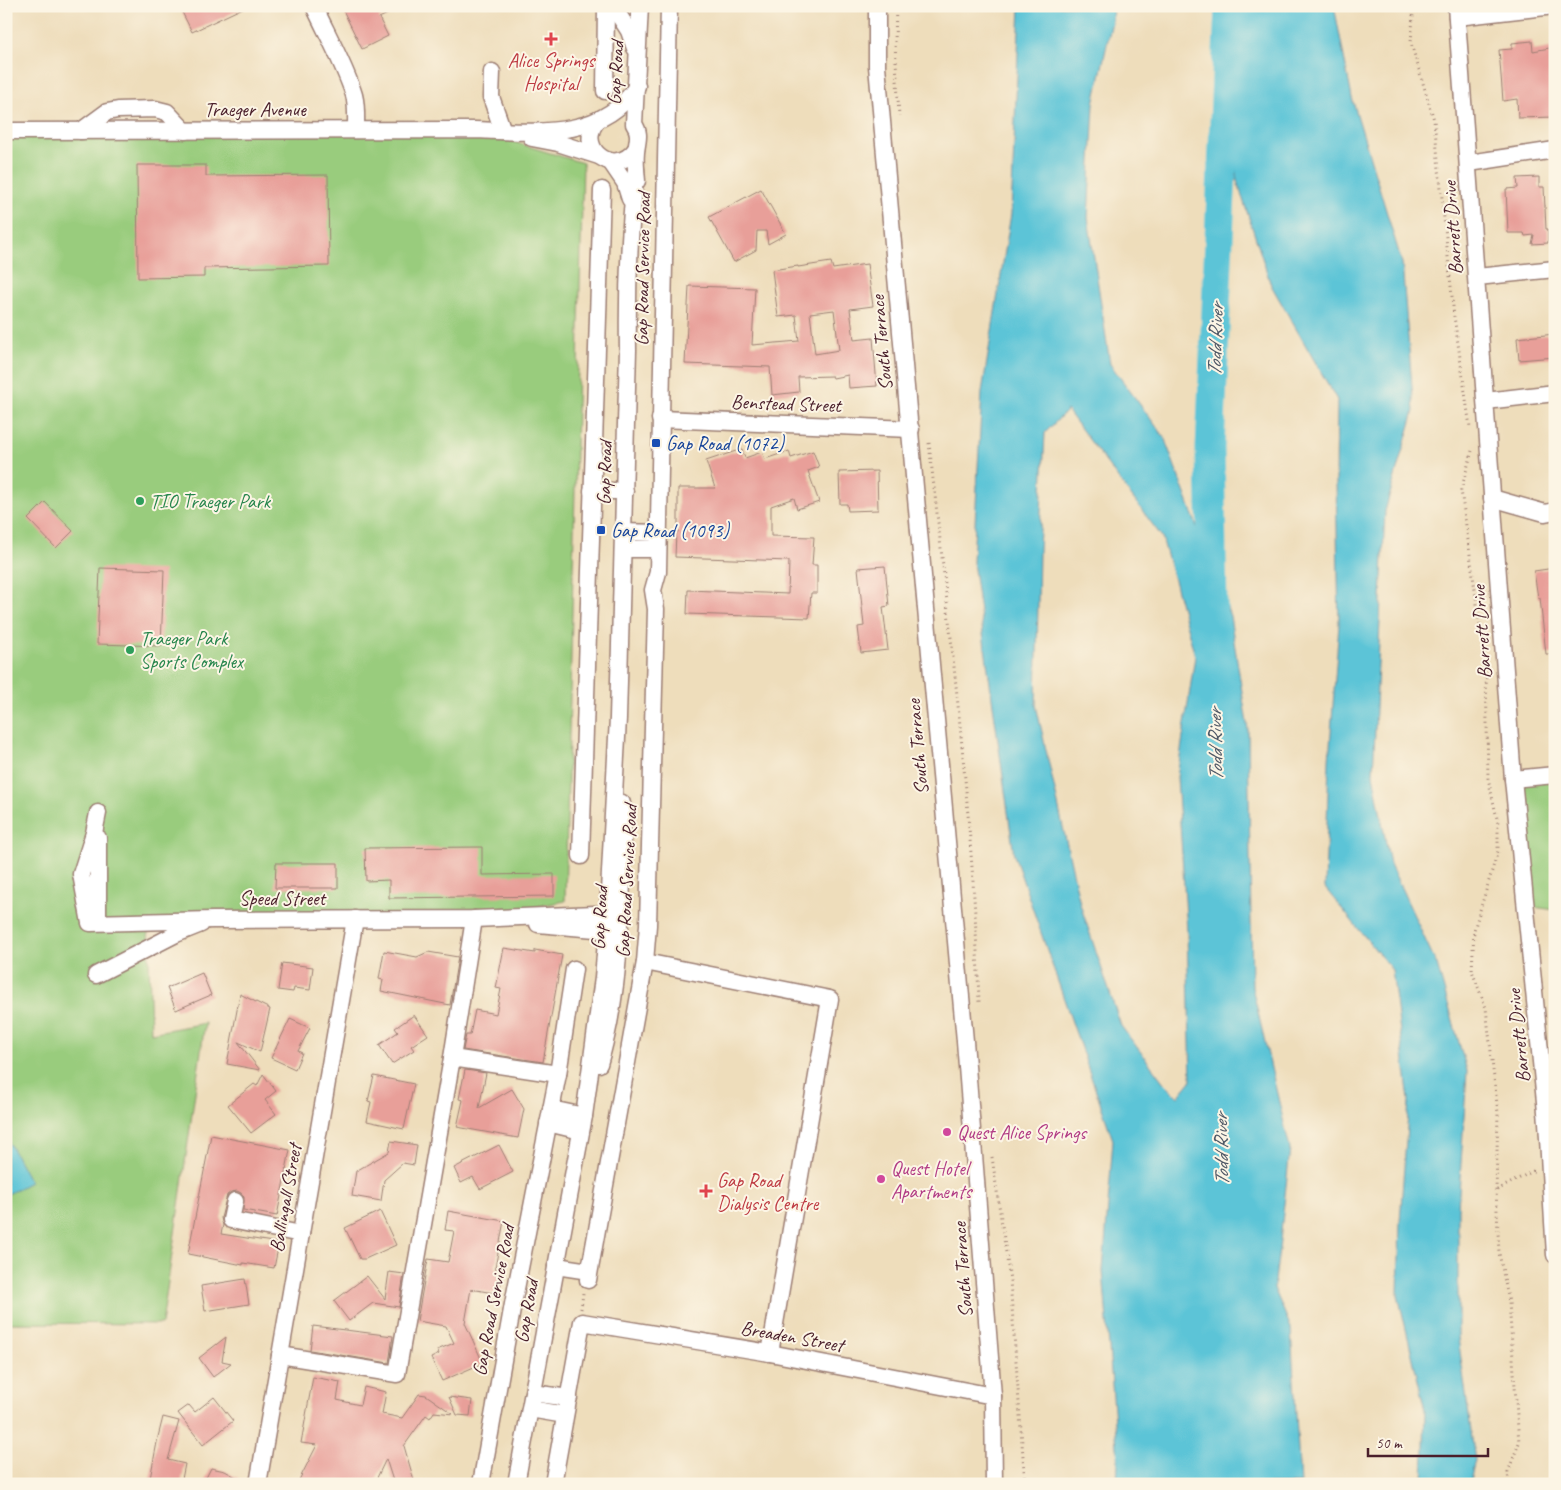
<svg xmlns="http://www.w3.org/2000/svg" width="1561" height="1490" font-family="Caveat,sans-serif">
<style>
.green{fill:#99cc7d;stroke:#727654}
.water{fill:#5bc4d7;stroke:#527281;fill-rule:evenodd}
.lines{fill:none;stroke-linecap:round;stroke-linejoin:round}
.river{stroke:#5bc4d7;stroke-width:29}
.building{fill:#e89f99;fill-rule:evenodd}
.minor-casing{stroke:#9c7e73;stroke-width:19}
.path{stroke:#9c7e73;stroke-width:3;stroke-dasharray:1 4;stroke-linecap:butt}
.minor{stroke:#fff;stroke-width:16}
.health-dot{fill:#e0444e;stroke:#fcf5e5;stroke-width:2}
.transit-dot{fill:#1a4fb4;stroke:#fcf5e5;stroke-width:2}
.leisure-dot{fill:#2e9e5b;stroke:#fcf5e5;stroke-width:2}
.hotel-dot{fill:#d1479c;stroke:#fcf5e5;stroke-width:2}
.labels{text-anchor:middle;stroke-width:4;stroke-linejoin:round;paint-order:stroke}
.health-label{font-size:20px;fill:#be3a42;stroke:#fcf5e5}
.street-label{font-size:20px;fill:#4a1f2b;stroke:#fcf5e5}
.transit-label{font-size:20px;fill:#164399;stroke:#fcf5e5;text-anchor:start}
.leisure-label{font-size:20px;fill:#27864d;stroke:#fcf5e5;text-anchor:start}
.hotel-label{font-size:20px;fill:#b23c85;stroke:#fcf5e5;text-anchor:start}
.water-label{font-size:21px;font-style:italic;fill:#505967;stroke:#fcf5e5}
</style>
<rect width="100%" height="100%" fill="#fcf5e5"/>
<filter id="ink" filterUnits="userSpaceOnUse"><feTurbulence type="fractalNoise" baseFrequency=".02" numOctaves="2"/><feDisplacementMap in="SourceGraphic" scale="10" xChannelSelector="R" yChannelSelector="G"/><feConvolveMatrix kernelMatrix="1 2 1 2 8 2 1 2 1" color-interpolation-filters="sRGB"/></filter>
<filter id="wash" filterUnits="userSpaceOnUse"><feTurbulence type="fractalNoise" baseFrequency=".0096" numOctaves="4" result="noise"/><feDisplacementMap in="SourceGraphic" scale="20" xChannelSelector="R" yChannelSelector="G"/><feGaussianBlur stdDeviation="1.12" result="paint"/><feColorMatrix in="noise" values="0 0 0 0 0 0 0 0 0 0 0 0 0 0 0 0 0 1.4 0 .05"/><feComposite in="paint" operator="in"/></filter>
<g filter="url(#wash)">
<rect width="100%" height="100%" fill="#edb"/>
<g class="green">
<path d="M475,130L583,163L565,901L474,919L148,923L151,1033L205,1023L162,1324L6,1323V131Z"/>
<path d="M1555,775V910L1526,906L1513,779Z"/>
</g>
<g class="water">
<path d="M1020,6H1113L1112,21L1094,104L1088,218L1110,364L1164,437L1230,616L1248,730L1252,987L1290,1149L1279,1250L1274,1288L1291,1328L1300,1484H1117L1118,1460L1103,1271L1113,1140L1014,855L973,562L982,392L1011,214ZM1067,410L1162,537L1195,656L1177,777L1187,931L1191,1081L1178,1097L1164,1083L1121,1026L1080,904L1036,705L1039,550L1045,433Z"/>
<path d="M1216,6H1334L1352,98L1402,263L1414,411L1385,511L1373,774L1390,864L1437,965L1467,1071L1458,1209V1337L1475,1460L1469,1484H1423L1425,1410L1398,1295L1400,1221L1409,1100L1392,970L1325,888L1329,760L1339,624L1336,481L1337,400L1271,285L1237,181Z"/>
<path d="M6,1137L30,1182L6,1195Z"/>
</g>
<g class="lines">
<path class="river" d="M1213,606L1210,449L1229,6"/>
</g>
<g id="blocks">
<g class="building">
<path d="M179,6H247L192,32Z"/>
<path d="M341,6H404L379,18L388,36L362,49Z"/>
<path d="M1532,41L1533,51L1555,47V117L1518,118L1517,99L1503,101L1499,50L1512,49V43Z"/>
<path d="M137,165H206V176L328,175L329,266L204,268V277L138,278Z"/>
<path d="M1539,177V187H1544L1546,229H1548V243L1532,244L1534,235L1525,236L1524,233H1508L1506,189L1518,188L1517,178Z"/>
<path d="M761,189L786,234L768,244L766,231H757L756,250L734,262L709,217Z"/>
<path d="M831,262L833,269L867,264L873,306L850,309L854,340L873,338L877,386L849,388L848,375L833,378L832,376L798,377L799,392L772,395L770,367L685,364L689,286L755,288L752,345L799,341L796,315L778,317L772,270L798,266V267ZM834,310L839,350L815,354L810,313Z"/>
<path d="M1555,334V357L1519,360L1517,338Z"/>
<path d="M742,449L745,458L762,452L765,459L789,451L791,458L813,451L819,467L808,471L819,502L797,509L794,498L771,506V536L814,537L812,565H817V593H811L809,618L687,614L688,590L788,594L789,561L675,557L676,532H678V488H715L706,461Z"/>
<path d="M877,471L878,510L848,511L847,504H840L839,472Z"/>
<path d="M45,502L73,531L56,548L28,519Z"/>
<path d="M885,566L889,606L883,607L888,650L861,653L858,627L864,626L858,568Z"/>
<path d="M100,568L164,570L161,646L97,644Z"/>
<path d="M1555,568V654H1546L1540,598H1538L1534,571Z"/>
<path d="M482,847V875L554,874V896L389,898V880L366,881L365,848Z"/>
<path d="M276,863H338V888H275Z"/>
<path d="M504,948L535,953V950L562,955L543,1062L463,1050L466,1035H470L475,1010L496,1014L501,989L496,988Z"/>
<path d="M384,951L417,957L428,952L458,957L450,1005L381,991L383,980L379,979Z"/>
<path d="M282,963L313,967L310,990L294,988L293,992L278,990Z"/>
<path d="M202,973L211,995L176,1010L167,988Z"/>
<path d="M240,994L270,1009L260,1052L238,1042L260,1070L227,1064Z"/>
<path d="M414,1015L428,1035L411,1046L414,1050L392,1064L379,1045L398,1032L395,1028Z"/>
<path d="M290,1019L310,1028L298,1051L302,1053L295,1069L271,1058Z"/>
<path d="M465,1070L486,1073L479,1108L512,1089L524,1109L518,1138L457,1127L463,1100L459,1099Z"/>
<path d="M263,1074L276,1091L265,1100L276,1114L251,1133L228,1105L254,1084L257,1086Z"/>
<path d="M374,1076L414,1084L404,1129L367,1121L371,1102L368,1101Z"/>
<path d="M211,1135L290,1150L277,1216L243,1210L244,1197L241,1193L237,1191L231,1192L227,1195L221,1218L223,1225L221,1234L279,1243L274,1268L243,1263V1265L188,1254Z"/>
<path d="M391,1141L417,1145L414,1165L403,1163L384,1180L381,1201L352,1196L356,1171L389,1152Z"/>
<path d="M499,1145L513,1172L480,1189L473,1177L461,1183L454,1168Z"/>
<path d="M380,1211L396,1245L365,1259H360L345,1228Z"/>
<path d="M448,1211L504,1221L495,1268L503,1270L499,1294L471,1289L465,1323L483,1363L442,1381L431,1358L439,1354L437,1350L454,1343L446,1326L417,1321L428,1259L448,1262L454,1231L445,1230Z"/>
<path d="M389,1272L404,1274L399,1307L373,1303L349,1321L334,1301L367,1276L385,1299Z"/>
<path d="M245,1279L249,1304L205,1311L201,1286Z"/>
<path d="M313,1326L393,1336L389,1363L310,1350Z"/>
<path d="M226,1337L222,1361L231,1363L213,1377L199,1358Z"/>
<path d="M313,1377L340,1382L337,1400L360,1405L364,1387L386,1392L382,1414L402,1418L419,1394L426,1395L453,1414L434,1412L430,1418L426,1415L404,1446L415,1484H394L386,1459L374,1484H297L317,1445L301,1443Z"/>
<path d="M214,1397L233,1421L203,1445L178,1413L189,1405L195,1412Z"/>
<path d="M449,1397L472,1400L470,1416L457,1415Z"/>
<path d="M163,1417L179,1421L168,1460L185,1464L181,1484H149L158,1437Z"/>
<path d="M211,1468L225,1471L248,1484H203Z"/>
</g>
</g>
</g>
<g filter="url(#ink)">
<use href="#blocks" fill-opacity="0" stroke="#9c7e73" stroke-width="1"/>
<g class="lines">
<defs>
<g id="minor">
<path d="M314,6C327,34 345,66 354,95C357,106 356,119 356,130"/>
<path d="M613,6L629,31L635,48"/>
<path d="M877,6V66L965,1041L993,1396L994,1484"/>
<path d="M1456,6L1513,779L1547,1122L1555,1255"/>
<path d="M1457,17L1554,6"/>
<path d="M492,72L491,97L503,131"/>
<path d="M605,91L606,6"/>
<path d="M599,119C573,144 612,181 636,149"/>
<path d="M6,131L475,130C532,132 602,141 637,86"/>
<path d="M81,131L107,112L118,110L155,109L167,112L185,131"/>
<path d="M532,138L558,143L599,156"/>
<path d="M610,161L625,183L630,199"/>
<path d="M1469,163L1555,150"/>
<path d="M637,181C636,171 635,161 636,152C637,141 641,134 634,124L640,6"/>
<path d="M1477,277L1555,269"/>
<path d="M1486,401L1555,393"/>
<path d="M660,419L911,429"/>
<path d="M592,491H625"/>
<path d="M1492,498L1545,513L1555,511"/>
<path d="M623,532L658,533"/>
<path d="M623,549H658"/>
<path d="M1513,779L1555,775"/>
<path d="M98,813L94,833L81,874L90,923L213,920L474,919L621,913"/>
<path d="M98,838V921"/>
<path d="M581,856L602,190"/>
<path d="M538,924L618,931"/>
<path d="M645,962L830,999L770,1353"/>
<path d="M96,975L176,934L201,924"/>
<path d="M452,1058L558,1074"/>
<path d="M599,1064C615,1010 619,957 621,902C623,869 624,836 622,803"/>
<path d="M551,1109L584,1116"/>
<path d="M548,1123L581,1131"/>
<path d="M235,1201L231,1220L301,1234"/>
<path d="M556,1266L589,1271"/>
<path d="M588,1280L645,962L648,925L656,609L653,590L658,572L669,6"/>
<path d="M280,1355L397,1374L452,1058L474,919"/>
<path d="M533,1393L569,1398"/>
<path d="M530,1409L565,1415"/>
<path d="M258,1484L355,919"/>
<path d="M481,1484L513,1304L558,1074L574,969"/>
<path d="M516,1484L584,1116L603,978L607,930L618,718L628,350C627,289 629,230 636,170"/>
<path d="M553,1484L582,1322L770,1353L993,1396"/>
</g>
</defs>
<use href="#minor" class="minor-casing"/>
<g class="path">
<path d="M896,6L895,43L899,116"/>
<path d="M1417,6L1413,16L1411,43L1434,120L1454,316L1470,427"/>
<path d="M929,443C950,629 973,814 979,1002"/>
<path d="M1472,451L1461,490L1486,669L1488,778L1498,823V851L1474,930L1472,971L1486,1008L1498,1113L1496,1190L1499,1253L1509,1302L1519,1443L1508,1472L1509,1484"/>
<path d="M992,1157L1010,1280L1025,1484"/>
<path d="M1497,1190L1535,1170"/>
<path d="M581,1309L583,1293"/>
</g>
<use href="#minor" class="minor"/>
</g>
</g>
<g class="health-dot">
<path d="M548.5 31.5h5v5h5v5h-5v5h-5v-5h-5v-5h5z"/>
<path d="M703.5 1183.5h5v5h5v5h-5v5h-5v-5h-5v-5h5z"/>
</g>
<g class="transit-dot">
<rect x="651" y="438" width="10" height="10" rx="2.5"/>
<rect x="596" y="525" width="10" height="10" rx="2.5"/>
</g>
<g class="leisure-dot">
<circle cx="140" cy="501" r="5"/>
<circle cx="130" cy="650" r="5"/>
</g>
<g class="hotel-dot">
<circle cx="947" cy="1132" r="5"/>
<circle cx="881" cy="1179" r="5"/>
</g>
<g class="labels">
<g class="health-label">
<text x="551" y="67">Alice Springs<tspan x="551" dy="23">Hospital</tspan></text>
<text x="717" y="1187" text-anchor="start">Gap Road<tspan x="717" dy="23">Dialysis Centre</tspan></text>
</g>
<g class="street-label">
<text transform="translate(615 73) rotate(-87)" y="7">Gap Road</text>
<text x="255" y="116">Traeger Avenue</text>
<text transform="translate(1452 228) rotate(-94)" y="7">Barrett Drive</text>
<text transform="translate(642 269) rotate(-89)" y="7">Gap Road Service Road</text>
<text transform="translate(881 343) rotate(-95)" y="7">South Terrace</text>
<text transform="translate(786 403) rotate(2)" y="7">Benstead Street</text>
<text transform="translate(604 473) rotate(-88)" y="7">Gap Road</text>
<text transform="translate(1481 632) rotate(-94)" y="7">Barrett Drive</text>
<text transform="translate(917 747) rotate(-95)" y="7">South Terrace</text>
<text transform="translate(626 881) rotate(-87)" y="7">Gap Road Service Road</text>
<text x="282" y="905">Speed Street</text>
<text transform="translate(599 918) rotate(-87)" y="7">Gap Road</text>
<text transform="translate(1518 1036) rotate(-96)" y="7">Barrett Drive</text>
<text transform="translate(285 1198) rotate(-80)" y="7">Ballingall Street</text>
<text transform="translate(962 1270) rotate(-94)" y="7">South Terrace</text>
<text transform="translate(493 1300) rotate(-79)" y="7">Gap Road Service Road</text>
<text transform="translate(526 1311) rotate(-80)" y="7">Gap Road</text>
<text transform="translate(792 1336) rotate(10)" y="7">Breaden Street</text>
</g>
<g class="transit-label">
<text x="666" y="450">Gap Road (1072)</text>
<text x="611" y="537">Gap Road (1093)</text>
</g>
<g class="leisure-label">
<text x="150" y="508">TIO Traeger Park</text>
<text x="140" y="645">Traeger Park<tspan x="140" dy="23">Sports Complex</tspan></text>
</g>
<g class="hotel-label">
<text x="957" y="1139">Quest Alice Springs</text>
<text x="891" y="1175">Quest Hotel<tspan x="891" dy="23">Apartments</tspan></text>
</g>
<g class="water-label">
<text transform="translate(1215 340) rotate(-88)" y="7">Todd River</text>
<text transform="translate(1215 745) rotate(-91)" y="7">Todd River</text>
<text transform="translate(1221 1150) rotate(-91)" y="7">Todd River</text>
</g>
</g>
<rect width="1561" height="1490" fill="none" stroke="#fcf5e5" stroke-width="25"/>
<path d="M1368 1448v8h120v-8" fill="none" stroke="#4a1f2b" stroke-width="2.5"/>
<text x="1376" y="1448" font-size="15" fill="#4a1f2b" stroke="#fcf5e5" stroke-width="4" paint-order="stroke">50 m</text>
</svg>
